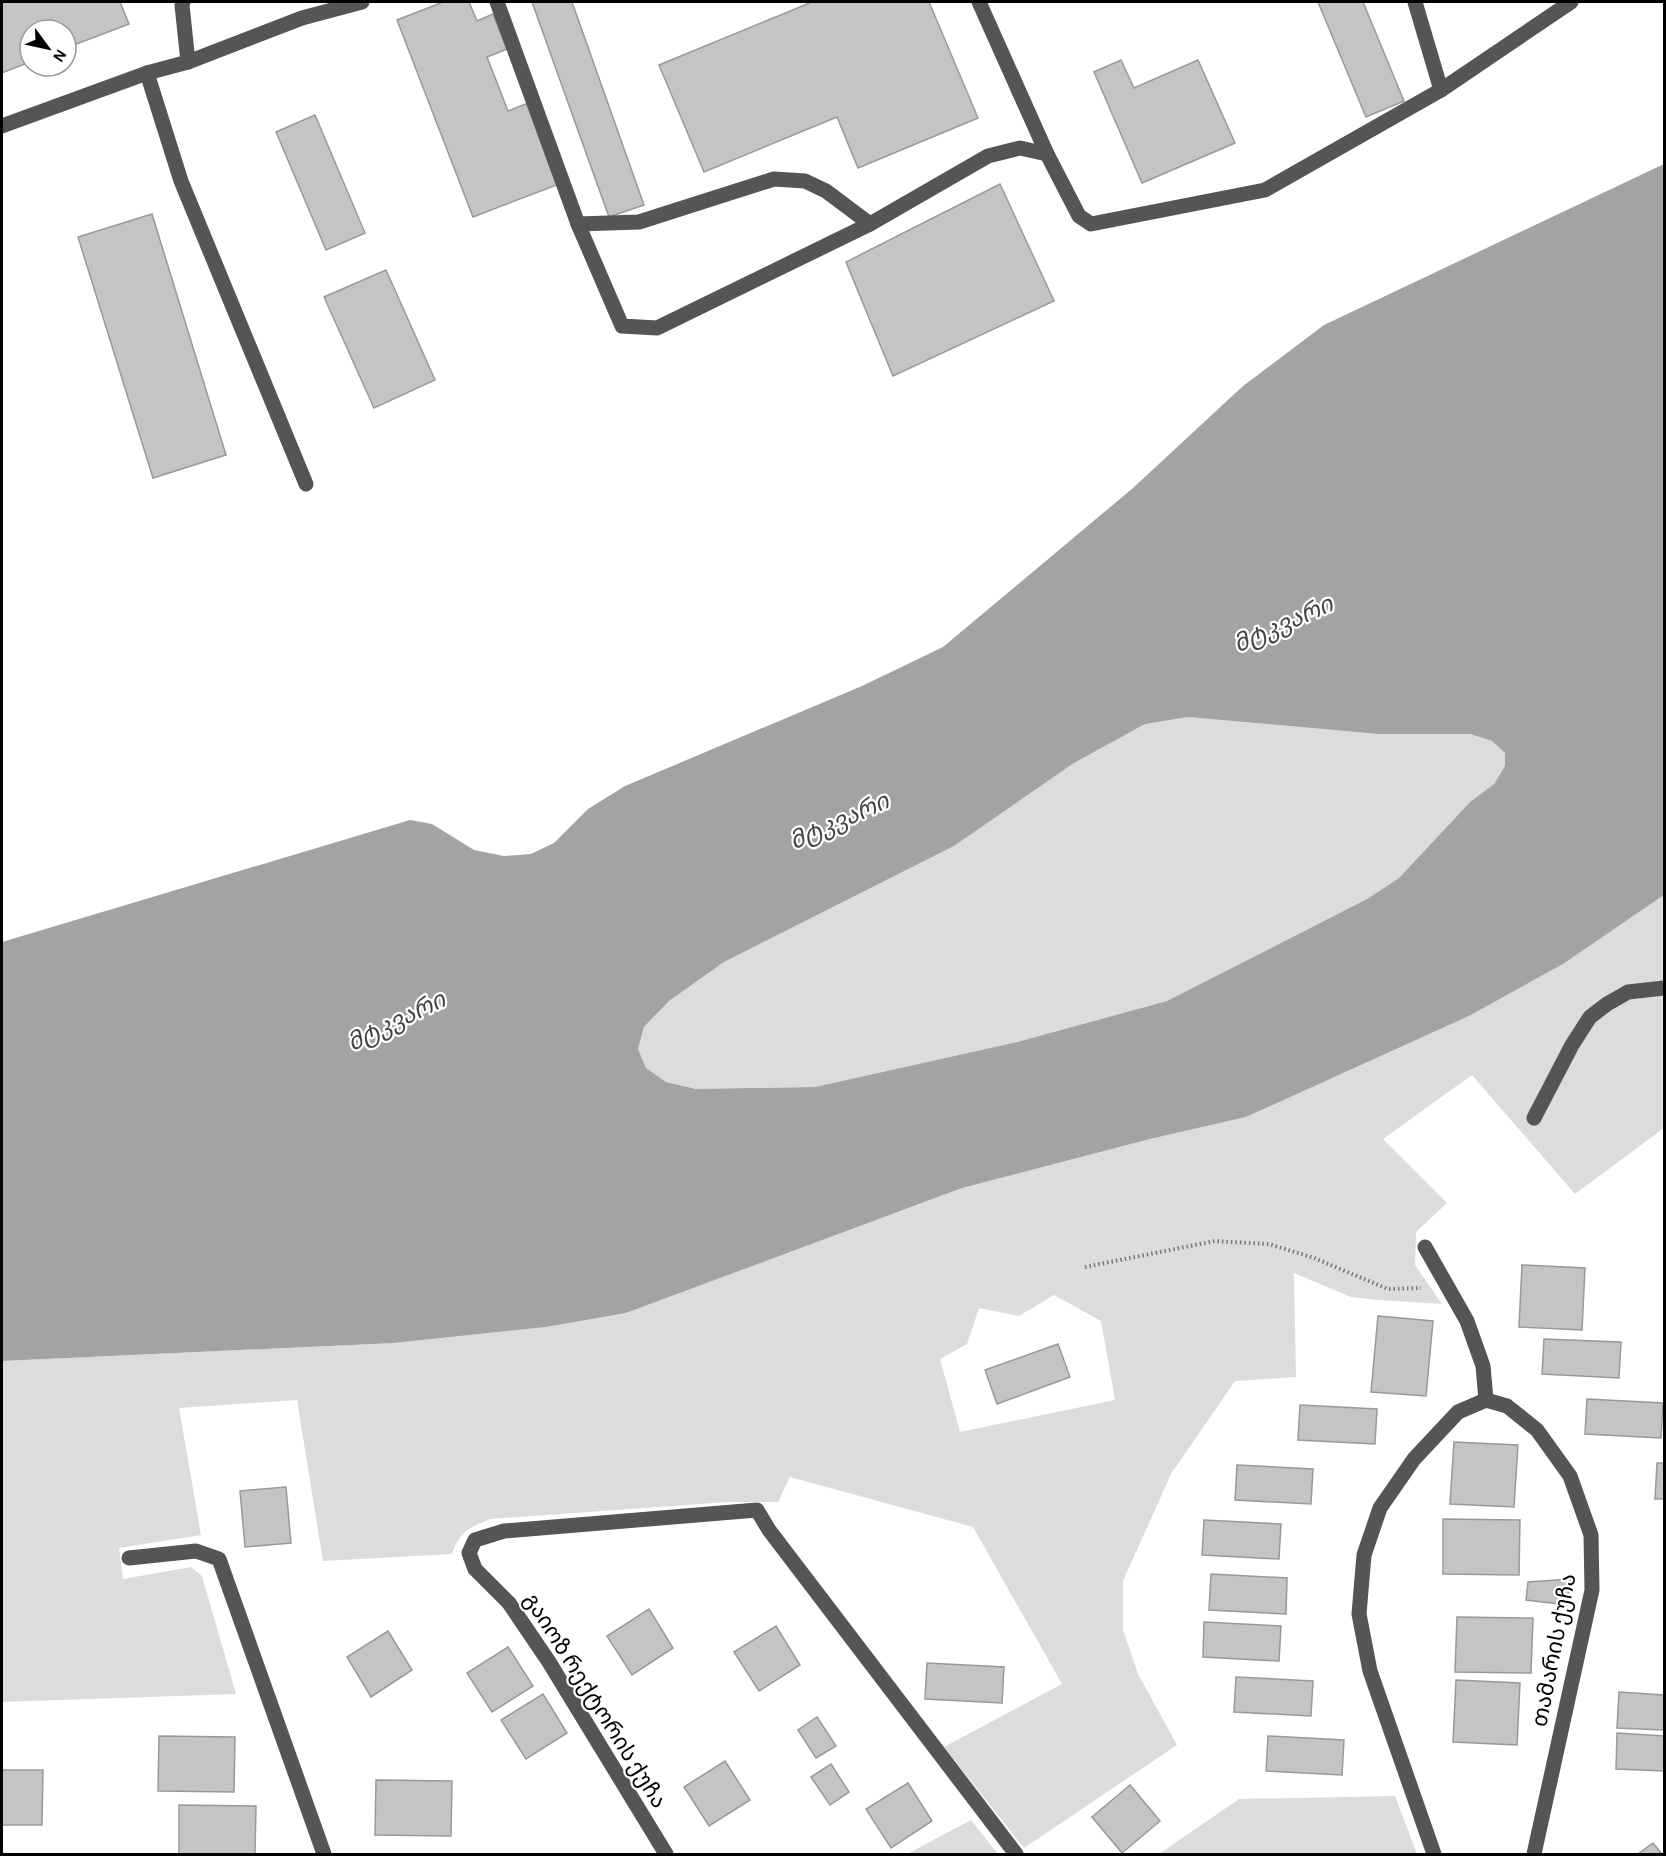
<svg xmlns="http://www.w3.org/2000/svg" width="1666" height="1856" font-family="'Alegreya Sans','Noto Sans Georgian',sans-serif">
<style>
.green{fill:#dcdcdc;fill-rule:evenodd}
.water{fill:#a3a3a3;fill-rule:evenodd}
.building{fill:#c4c4c4;stroke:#999;stroke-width:1.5}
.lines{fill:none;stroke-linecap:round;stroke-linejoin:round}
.path{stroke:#777;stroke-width:4;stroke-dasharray:1.5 3;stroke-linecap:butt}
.minor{stroke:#555;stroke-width:15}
.labels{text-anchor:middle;stroke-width:4.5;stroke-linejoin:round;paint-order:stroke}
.street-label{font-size:22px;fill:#000;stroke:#fff}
.water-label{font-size:24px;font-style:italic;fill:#444;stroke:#fff}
</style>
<rect width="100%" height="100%" fill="#fff"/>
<g class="green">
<path d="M1188,717L1378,734H1470L1492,741L1505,753V766L1494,784L1470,802L1399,878L1367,899L1167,1001L1017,1042L815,1087L696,1089L666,1082L646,1068L638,1049L644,1027L669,1001L724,962L954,846L1074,763L1145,724Z"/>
<path d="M1664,895V1128L1575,1194L1472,1075L1383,1139L1447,1203L1416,1232L1415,1265L1442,1304L1378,1300L1351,1297L1294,1273L1296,1377L1235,1381L1171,1474L1123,1581V1630L1138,1674L1177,1745L1024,1848L944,1747L1062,1684L973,1527L790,1477L778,1502H728L490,1519C469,1528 460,1531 452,1554L323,1561L297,1400L179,1408L201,1535L119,1548L123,1579L191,1567L202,1576L236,1694L2,1702V1361L394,1343L546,1327L626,1313L962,1188L1150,1139L1246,1117L1469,1016L1563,964ZM1054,1295L1101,1321L1115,1400L960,1432L940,1359L967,1344L979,1308L1019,1316Z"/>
<path d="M1395,1796L1417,1854H1159L1239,1799Z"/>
<path d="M971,1820L998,1854H907Z"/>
</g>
<path class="water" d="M1664,164V895L1563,964L1469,1016L1246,1117L1150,1139L962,1188L626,1313L546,1327L394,1343L2,1361V942L410,820L432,824L474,850L504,856L531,854L554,843L588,809L625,786L862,686L943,647L1133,488L1243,386L1324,325ZM1188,717L1378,734H1470L1492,741L1505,753V766L1494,784L1470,802L1399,878L1367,899L1167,1001L1017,1042L815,1087L696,1089L666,1082L646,1068L638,1049L644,1027L669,1001L724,962L954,846L1074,763L1145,724Z"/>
<g class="building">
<path d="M2,2H120L129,24L66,48V30H30V62L2,73Z"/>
<path d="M443,2H469L477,21L493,14L507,49L487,57L508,111L528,103L559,184L473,217L397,20Z"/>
<path d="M532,2H572L644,205L609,217Z"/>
<path d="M812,2H929L978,118L858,168L837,117L704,172L659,65Z"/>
<path d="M1318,2H1363L1404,101L1366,117Z"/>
<path d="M1121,60L1134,88L1198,60L1235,143L1142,183L1094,72Z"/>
<path d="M315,115L365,233L326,250L276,132Z"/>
<path d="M1000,184L1054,301L893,376L846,262Z"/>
<path d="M152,214L226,455L153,478L78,237Z"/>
<path d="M386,270L435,380L374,408L324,297Z"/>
<path d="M1522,1265L1585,1268L1582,1330L1519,1327Z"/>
<path d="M1378,1316L1433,1321L1426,1396L1371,1392Z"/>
<path d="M1544,1339L1621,1342L1619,1378L1542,1374Z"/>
<path d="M1058,1344L1070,1377L997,1404L985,1370Z"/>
<path d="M1587,1399L1663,1403L1661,1438L1585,1434Z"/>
<path d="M1300,1405L1377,1409L1375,1444L1298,1440Z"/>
<path d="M1454,1442L1518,1445L1514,1507L1450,1504Z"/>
<path d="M1657,1463H1664V1499H1655Z"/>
<path d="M1237,1465L1313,1469L1311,1504L1235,1500Z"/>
<path d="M286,1487L291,1543L245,1547L240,1491Z"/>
<path d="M1443,1519L1520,1520L1519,1575L1443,1574Z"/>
<path d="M1204,1520L1281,1524L1279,1559L1202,1555Z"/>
<path d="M1211,1574L1287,1578L1286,1614L1209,1610Z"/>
<path d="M1571,1579L1567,1605L1526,1600L1528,1582Z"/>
<path d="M649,1609L673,1648L632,1675L607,1636Z"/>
<path d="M1457,1617L1533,1618L1531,1673L1455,1672Z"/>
<path d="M1204,1622L1281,1626L1279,1661L1203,1657Z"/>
<path d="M776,1626L800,1665L759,1691L734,1652Z"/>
<path d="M388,1631L412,1670L371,1697L347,1657Z"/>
<path d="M508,1647L533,1686L492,1712L467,1673Z"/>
<path d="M927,1663L1004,1667L1002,1703L925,1699Z"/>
<path d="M1236,1677L1313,1681L1311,1716L1234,1712Z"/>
<path d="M1456,1680L1520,1683L1517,1745L1453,1742Z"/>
<path d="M1619,1692L1664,1695V1730L1617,1728Z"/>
<path d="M543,1694L567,1733L526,1759L501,1720Z"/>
<path d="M817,1717L836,1746L816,1758L798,1730Z"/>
<path d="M1617,1733L1664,1736V1771L1616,1769Z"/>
<path d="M159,1736L235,1737L234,1792L158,1791Z"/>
<path d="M1268,1736L1344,1740L1342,1775L1266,1771Z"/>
<path d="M725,1761L750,1800L709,1826L684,1787Z"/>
<path d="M831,1764L849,1792L830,1805L811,1777Z"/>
<path d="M2,1770H43L42,1825H2Z"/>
<path d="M376,1780L452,1781L451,1836L375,1835Z"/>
<path d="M908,1783L932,1821L891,1848L866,1809Z"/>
<path d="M1130,1785L1160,1821L1122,1853L1092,1817Z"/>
<path d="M179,1805L256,1806L255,1854H179Z"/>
<path d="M1653,1843L1662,1854H1638Z"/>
</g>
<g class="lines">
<path class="path" d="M1085,1267L1215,1241L1269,1244L1314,1258L1388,1289L1421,1288"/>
<g class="minor">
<path d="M183,2L182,5L188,62"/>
<path d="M497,2L578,224L622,326L657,328L870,224L988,156L1020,148L1047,154L1079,216L1091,224L1265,190L1441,90L1571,2"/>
<path d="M979,2L1047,154"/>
<path d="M1415,2L1441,90"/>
<path d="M147,73L181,181L306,484"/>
<path d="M2,126L147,73L188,62L302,18L362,2"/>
<path d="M578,224L639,222L774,179L805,181L826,191L870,224"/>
<path d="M1534,1118L1572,1045L1590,1017L1607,1004L1628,992L1664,988"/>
<path d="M1425,1247L1467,1321L1483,1366L1486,1400"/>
<path d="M129,1558L196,1551L219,1559L324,1854"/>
<path d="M666,1854L549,1662L509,1603L475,1569L469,1553L475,1540L504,1531L757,1510L769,1530L1016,1854"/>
<path d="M1434,1854L1370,1671L1359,1614L1364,1555L1380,1508L1414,1459L1458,1412L1486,1400L1507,1406L1537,1430L1570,1476L1591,1535L1592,1590L1534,1854"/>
</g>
</g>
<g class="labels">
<g class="street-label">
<text transform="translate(1553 1650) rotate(-79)" y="8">თამარის ქუჩა</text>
<text transform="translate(596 1700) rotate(58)" y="8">გაიოზ რექტორის ქუჩა</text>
</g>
<g class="water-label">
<text transform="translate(1283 624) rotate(-24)" y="8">მტკვარი</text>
<text transform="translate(839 821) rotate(-24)" y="8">მტკვარი</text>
<text transform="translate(396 1021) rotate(-26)" y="8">მტკვარი</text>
</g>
</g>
<rect width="1666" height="1856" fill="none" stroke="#000000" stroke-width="6"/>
<g transform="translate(48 48) rotate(123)"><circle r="28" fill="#ffffff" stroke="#999999" stroke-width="1.5"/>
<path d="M0-4.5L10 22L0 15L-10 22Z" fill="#000000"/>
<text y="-9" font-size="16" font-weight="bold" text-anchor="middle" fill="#000000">N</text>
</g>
</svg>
